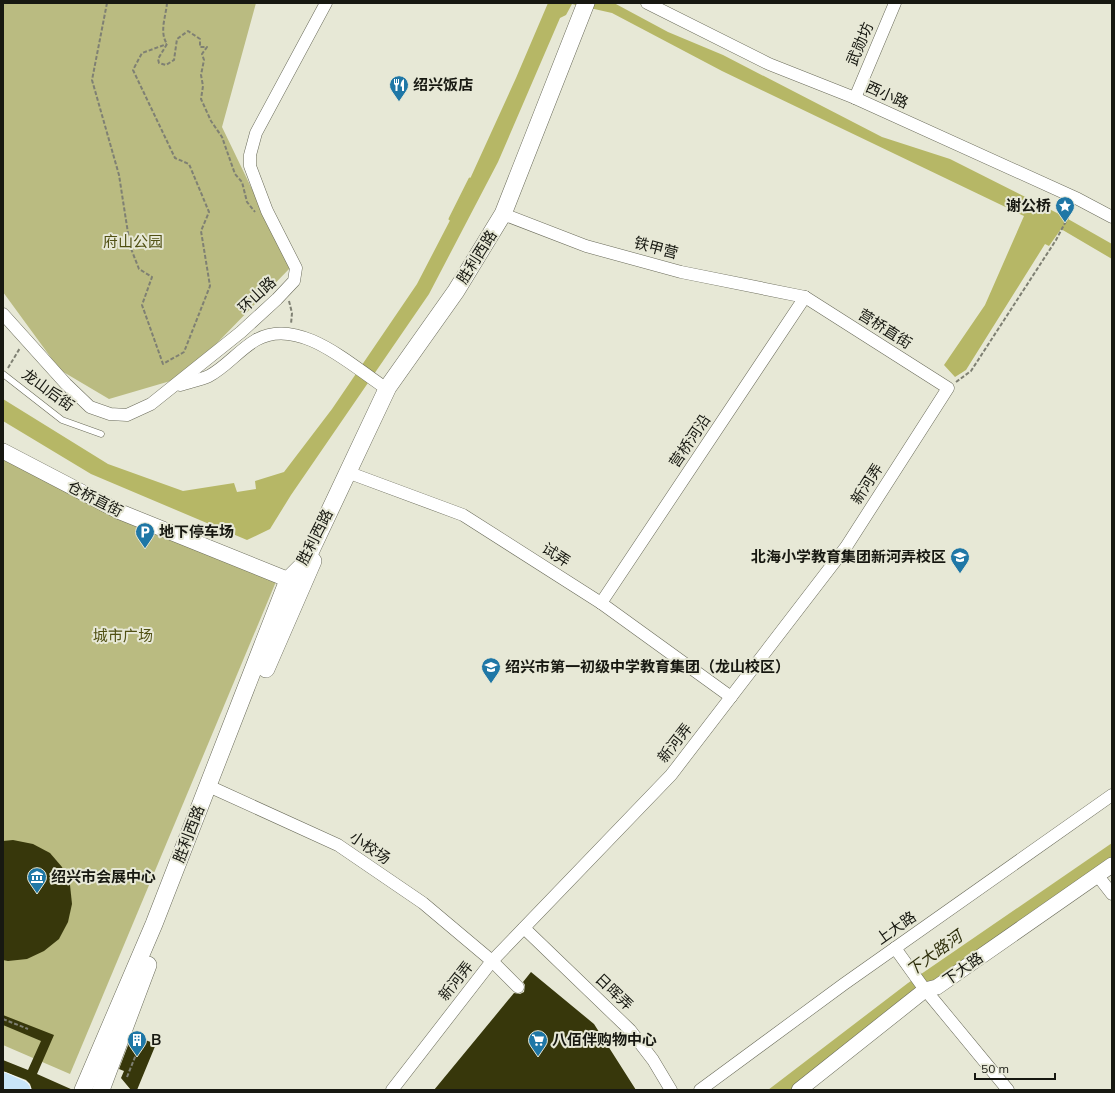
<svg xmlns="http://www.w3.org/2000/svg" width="1115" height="1093" font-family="Mulish,'Noto Sans SC',sans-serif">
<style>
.green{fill:#babb81}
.water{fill:#b6b766}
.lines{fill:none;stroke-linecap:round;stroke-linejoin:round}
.stream{stroke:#b6b766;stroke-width:3}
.building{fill:#37370b}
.service-casing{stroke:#6a6b5a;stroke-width:7}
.minor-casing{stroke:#6a6b5a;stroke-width:13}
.tertiary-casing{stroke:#6a6b5a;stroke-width:16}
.secondary-casing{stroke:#6a6b5a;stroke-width:18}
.primary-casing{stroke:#fff;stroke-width:20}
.path{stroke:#7f8073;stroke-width:2;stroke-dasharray:4 2;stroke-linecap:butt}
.service{stroke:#fff;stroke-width:6}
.minor{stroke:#fff;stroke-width:12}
.tertiary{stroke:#fff;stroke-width:15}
.secondary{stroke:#fff;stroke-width:17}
.primary{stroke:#c8e5f8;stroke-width:19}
.labels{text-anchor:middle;stroke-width:4;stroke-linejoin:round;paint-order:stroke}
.street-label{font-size:15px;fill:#171811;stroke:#e7e8d6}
.poi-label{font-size:15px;font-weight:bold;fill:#171811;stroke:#e7e8d6;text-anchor:start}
.park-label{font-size:15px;fill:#505013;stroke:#e7e8d6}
.water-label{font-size:16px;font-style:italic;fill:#30300c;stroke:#e7e8d6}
</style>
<rect width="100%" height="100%" fill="#e7e8d6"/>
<g class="green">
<path d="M3,3H256L222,127L290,268L184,377L109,399L60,370L3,292Z"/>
<path d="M3,454L280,572L70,1074L3,1045Z"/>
</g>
<g class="water">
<path d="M548,3H614L668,32L723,55L882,137L950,159L1061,215L1112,244V259L1061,229L1049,246L1045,244L966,370L955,377L944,365L985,305L1024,216L722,71L612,13L572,4L566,15L560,18L498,162L429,294L291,495L270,529L247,540L91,474L3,421V399L108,464L183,491L234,483L237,492L256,489L255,481L284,472L332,409L417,284L459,203L516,78Z"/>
<path d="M1112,843V857L1034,910L793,1090H768L908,983Z"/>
</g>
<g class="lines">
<path class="stream" d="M450,219L470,179"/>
</g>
<g class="building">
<path d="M13,840L33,844L50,853L62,867L70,885L72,904L68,922L59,939L44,951L27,959L8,961L3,960V841Z"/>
<path d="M531,972L594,1024L636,1090H434L514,993L520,994L524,992L525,985L523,982Z"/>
<path d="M3,1015L54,1035L37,1074L73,1090H32L30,1084L26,1080L3,1071V1060L28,1070L41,1041L3,1025Z"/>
<path d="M132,1035L156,1044L137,1090H131L121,1078L124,1071L119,1069Z"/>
</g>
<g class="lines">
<defs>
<path id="service" d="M3,374L62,420L101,434"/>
<g id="minor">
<path d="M647,3L769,64L855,98L1078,199L1112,217"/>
<path d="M855,98L895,3"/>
<path d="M3,314L66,384L90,407L110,414L127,415L151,404L241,332L277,299L294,281L296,268L267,211L250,166V155L256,133L326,3"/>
<path d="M180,385C189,382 200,380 209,376C226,367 239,350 256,340C299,315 353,367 387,389"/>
<path d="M347,472L463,515L601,603L731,697"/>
<path d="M601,603L805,297"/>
<path d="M215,789L338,845L423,903L492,961L518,987"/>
<path d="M1098,876L1112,894"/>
<path d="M524,928L630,1030L653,1060L671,1090"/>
<path d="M895,948L923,987L1008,1090"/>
<path d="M392,1090L492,961L671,775L846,547L948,388L805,297L681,272L586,246L503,214"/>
<path d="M700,1090L844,984L1112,795"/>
</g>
<g id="tertiary">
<path d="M3,451L118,511L299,584"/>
<path d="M799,1090L925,990L937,987L1112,865"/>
</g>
<g id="secondary">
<path d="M266,669L313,561"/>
<path d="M83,1090L154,924L288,580L305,563L388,387L456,291L503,214L586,3"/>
<path d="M101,1090L148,965"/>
</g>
<path id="primary" d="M3,1082L21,1090"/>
</defs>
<use href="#service" class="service-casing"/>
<use href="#minor" class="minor-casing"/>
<use href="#tertiary" class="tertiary-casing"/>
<use href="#secondary" class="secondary-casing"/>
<use href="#primary" class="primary-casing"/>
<g class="path">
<path d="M107,3L92,80L119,175L130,246L139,269L152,277L142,305L163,364L184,352L210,286L201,231L209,212L189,164L175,158L133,70L142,53L167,44"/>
<path d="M167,3C166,16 159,32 167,44L158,59L159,63L166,65L174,60L177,39L188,31L200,39V47H207L202,54L204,60L201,75L203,86L201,99L211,121L222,137L235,174L242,182L247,202L255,212"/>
<path d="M289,301L292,313L291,324"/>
<path d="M8,368L20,348"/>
<path d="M956,382L971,371L1056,240L1073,208"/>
<path d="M3,1019L28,1029"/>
<path d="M127,1077L139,1047L132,1044"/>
</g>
<use href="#service" class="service"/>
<use href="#minor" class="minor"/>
<use href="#tertiary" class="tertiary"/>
<use href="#secondary" class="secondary"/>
<use href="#primary" class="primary"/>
</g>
<defs>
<symbol id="restaurant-pin" viewBox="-11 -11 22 30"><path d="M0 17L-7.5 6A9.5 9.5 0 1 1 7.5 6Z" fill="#1f77a6" stroke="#e7e8d6"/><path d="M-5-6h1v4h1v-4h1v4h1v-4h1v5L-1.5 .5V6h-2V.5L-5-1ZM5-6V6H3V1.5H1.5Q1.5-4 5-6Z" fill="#fff"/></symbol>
<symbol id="sight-pin" viewBox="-11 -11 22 30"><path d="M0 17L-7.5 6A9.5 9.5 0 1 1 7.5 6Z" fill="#1f77a6" stroke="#e7e8d6"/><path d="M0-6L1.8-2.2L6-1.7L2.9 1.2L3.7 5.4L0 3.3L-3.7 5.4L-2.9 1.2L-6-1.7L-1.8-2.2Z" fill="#fff"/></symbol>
<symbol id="parking-pin" viewBox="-11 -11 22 30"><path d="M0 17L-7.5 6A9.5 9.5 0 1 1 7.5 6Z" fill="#1f77a6" stroke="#e7e8d6"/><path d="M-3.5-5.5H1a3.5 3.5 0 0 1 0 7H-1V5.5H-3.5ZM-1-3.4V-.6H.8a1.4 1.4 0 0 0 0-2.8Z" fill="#fff"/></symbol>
<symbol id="school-pin" viewBox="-11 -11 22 30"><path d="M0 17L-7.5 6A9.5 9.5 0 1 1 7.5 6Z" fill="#1f77a6" stroke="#e7e8d6"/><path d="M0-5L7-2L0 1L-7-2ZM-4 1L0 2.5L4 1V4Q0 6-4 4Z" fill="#fff"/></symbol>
<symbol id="museum-pin" viewBox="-11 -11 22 30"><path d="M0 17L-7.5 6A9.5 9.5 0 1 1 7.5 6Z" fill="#1f77a6" stroke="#e7e8d6"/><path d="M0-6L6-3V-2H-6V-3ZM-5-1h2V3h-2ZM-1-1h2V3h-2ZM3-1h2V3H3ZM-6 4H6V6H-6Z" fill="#fff"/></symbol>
<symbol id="building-pin" viewBox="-11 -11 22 30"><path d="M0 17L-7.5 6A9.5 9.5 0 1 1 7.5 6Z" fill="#1f77a6" stroke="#e7e8d6"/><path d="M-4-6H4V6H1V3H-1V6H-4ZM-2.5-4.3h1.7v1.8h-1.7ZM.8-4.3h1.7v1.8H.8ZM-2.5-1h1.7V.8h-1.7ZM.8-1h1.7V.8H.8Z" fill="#fff"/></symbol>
<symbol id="supermarket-pin" viewBox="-11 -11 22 30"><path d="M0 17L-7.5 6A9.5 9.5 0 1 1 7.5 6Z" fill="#1f77a6" stroke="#e7e8d6"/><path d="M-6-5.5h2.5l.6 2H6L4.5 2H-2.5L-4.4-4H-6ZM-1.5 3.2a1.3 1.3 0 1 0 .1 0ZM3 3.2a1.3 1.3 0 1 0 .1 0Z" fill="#fff"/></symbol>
</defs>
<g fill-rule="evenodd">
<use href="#restaurant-pin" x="388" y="74" width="22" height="30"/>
<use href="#sight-pin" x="1054" y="195" width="22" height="30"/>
<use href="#parking-pin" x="134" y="521" width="22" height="30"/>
<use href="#school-pin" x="949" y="546" width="22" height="30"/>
<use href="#school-pin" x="480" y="656" width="22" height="30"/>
<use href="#museum-pin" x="26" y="866" width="22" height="30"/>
<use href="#building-pin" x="126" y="1029" width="22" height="30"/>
<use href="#supermarket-pin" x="527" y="1029" width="22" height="30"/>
</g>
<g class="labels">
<g class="street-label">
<text transform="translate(860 44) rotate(-67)" y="5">武勋坊</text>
<text transform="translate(887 95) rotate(24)" y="5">西小路</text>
<text transform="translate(656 248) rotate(15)" y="5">铁甲营</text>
<text transform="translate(477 257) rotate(-58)" y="5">胜利西路</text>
<text transform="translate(257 295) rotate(-43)" y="5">环山路</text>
<text transform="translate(885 329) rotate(32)" y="5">营桥直街</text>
<text transform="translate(48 390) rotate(36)" y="5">龙山后街</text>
<text transform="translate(690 441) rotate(-56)" y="5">营桥河沿</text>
<text transform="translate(867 484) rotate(-57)" y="5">新河弄</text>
<text transform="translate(95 499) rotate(27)" y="5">仓桥直街</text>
<text transform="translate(315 537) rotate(-63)" y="5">胜利西路</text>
<text transform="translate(556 555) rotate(33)" y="5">试弄</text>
<text transform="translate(675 743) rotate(-52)" y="5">新河弄</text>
<text transform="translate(189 834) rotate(-69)" y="5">胜利西路</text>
<text transform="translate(370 848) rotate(34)" y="5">小校场</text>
<text transform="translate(896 928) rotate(-35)" y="5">上大路</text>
<text transform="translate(963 969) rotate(-35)" y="5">下大路</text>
<text transform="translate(456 981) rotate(-52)" y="5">新河弄</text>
<text transform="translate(614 992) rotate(44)" y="5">日晖弄</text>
</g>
<g class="poi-label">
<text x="413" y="90">绍兴饭店</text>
<text x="1051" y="211" text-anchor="end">谢公桥</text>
<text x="159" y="537">地下停车场</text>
<text x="946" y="562" text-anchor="end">北海小学教育集团新河弄校区</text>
<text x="505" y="672">绍兴市第一初级中学教育集团（龙山校区）</text>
<text x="51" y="882">绍兴市会展中心</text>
<text x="151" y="1045">B</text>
<text x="552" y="1045">八佰伴购物中心</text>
</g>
<g class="park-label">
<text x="133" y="247">府山公园</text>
<text x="123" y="641">城市广场</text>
</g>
<g class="water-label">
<text transform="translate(934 953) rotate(-36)" y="6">下大路河</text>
</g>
</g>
<rect width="1115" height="1093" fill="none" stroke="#171811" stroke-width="8"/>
<path d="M975 1073v6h80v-6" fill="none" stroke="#171811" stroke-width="2"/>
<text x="981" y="1073" font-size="12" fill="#171811" stroke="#e7e8d6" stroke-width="3" paint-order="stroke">50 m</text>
</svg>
